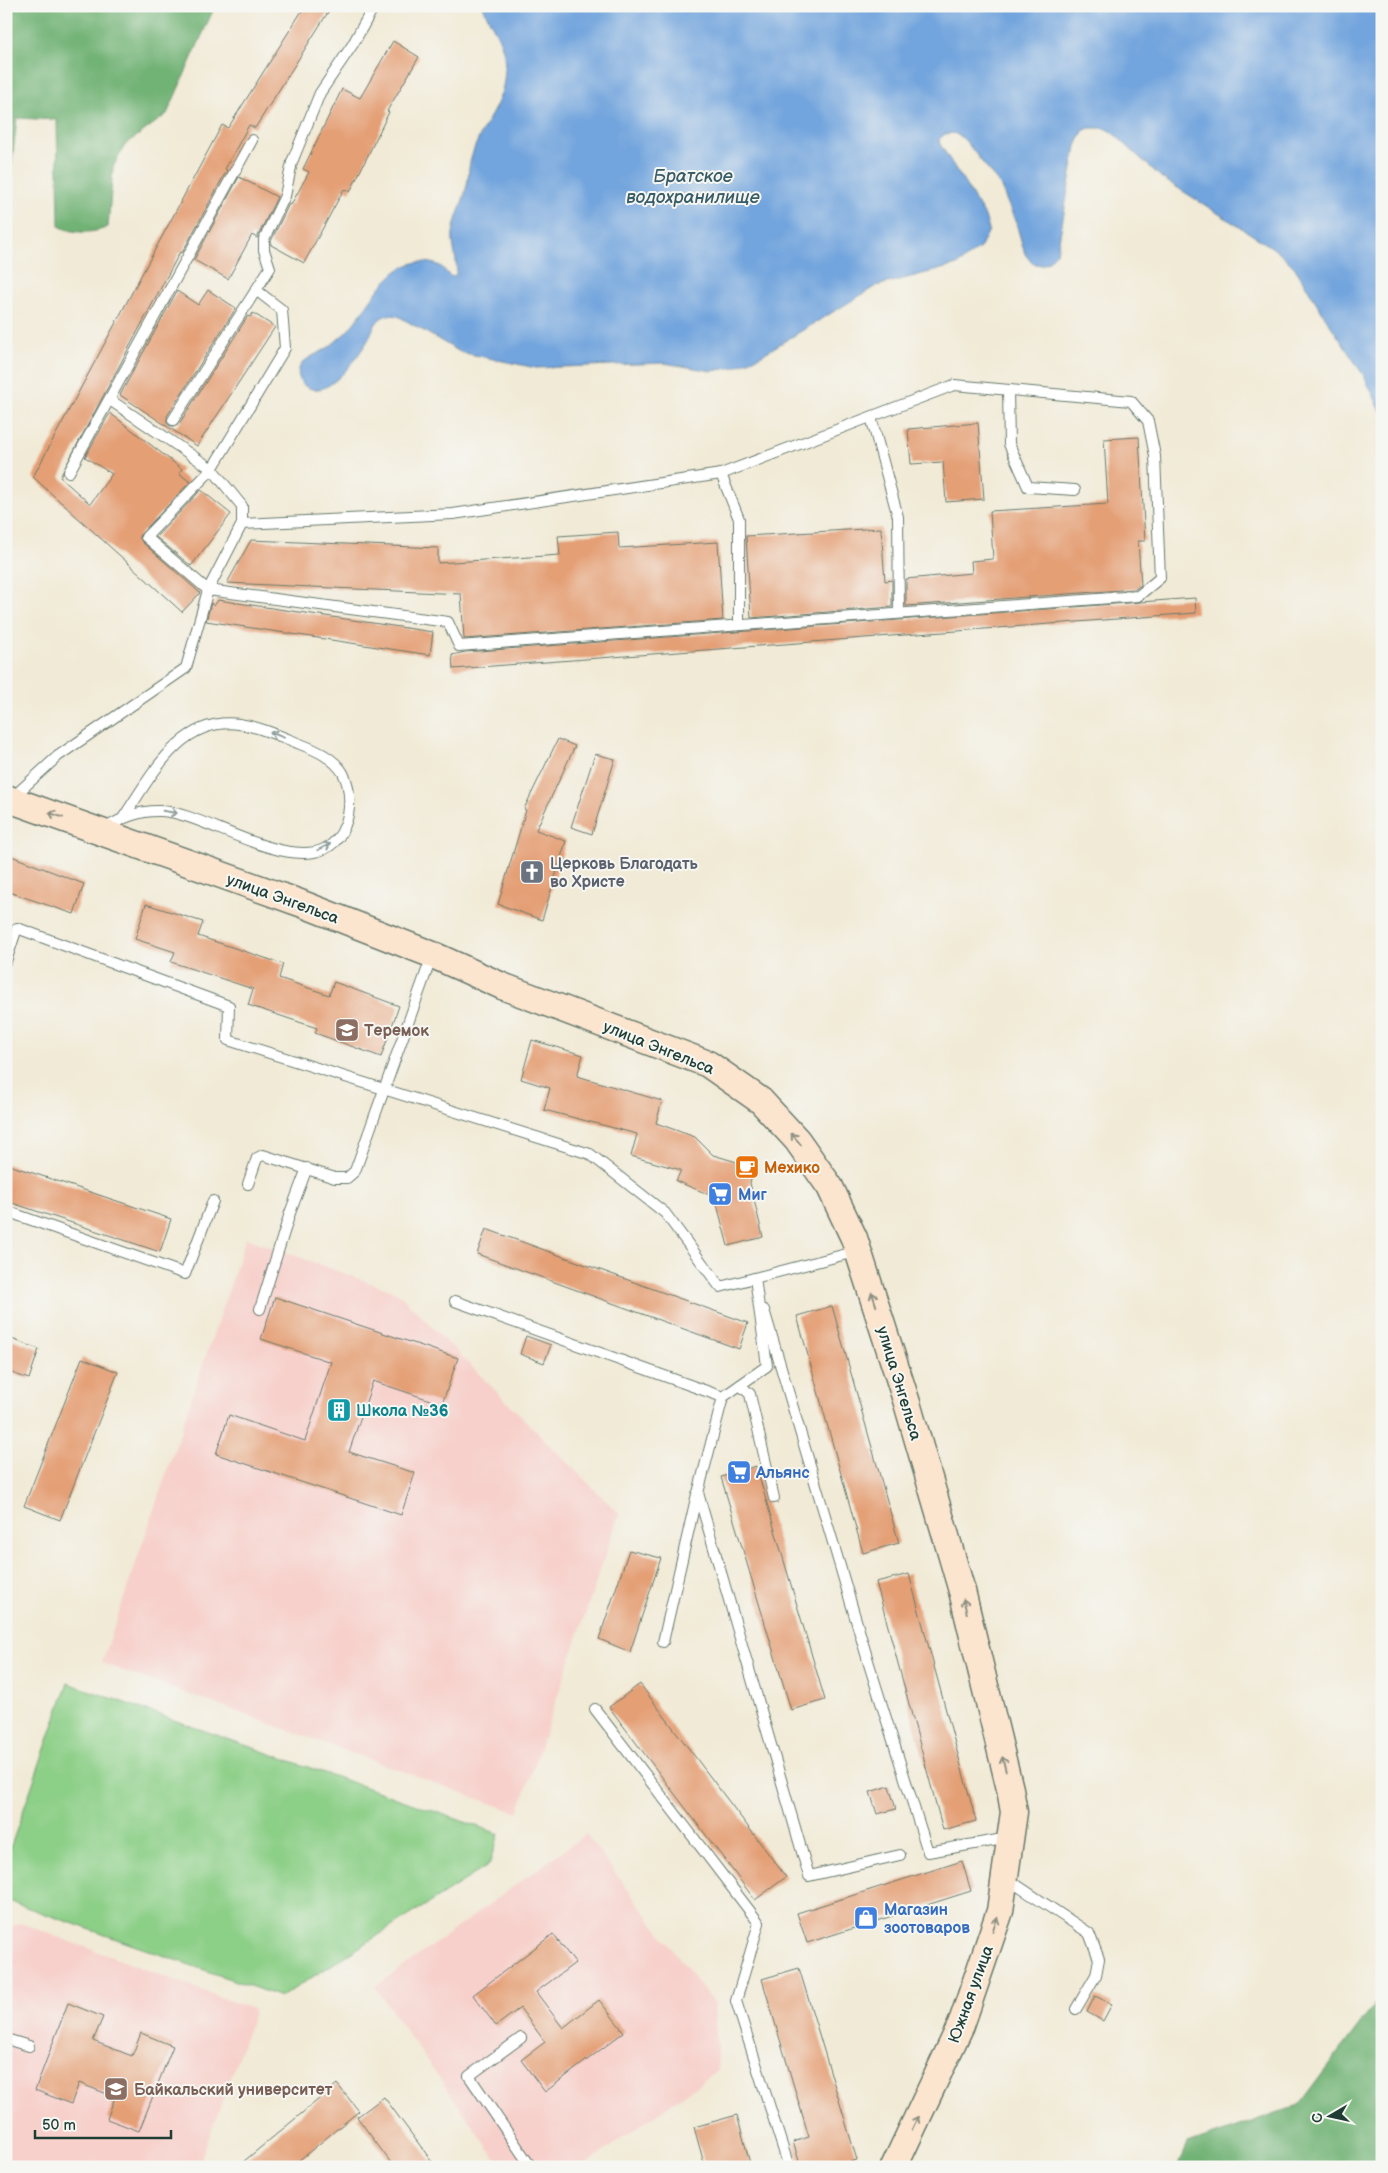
<svg xmlns="http://www.w3.org/2000/svg" width="1388" height="2173" font-family="'Balsamiq Sans',sans-serif">
<style>
.built{fill:#f7d0cb}
.green{fill:#8ccf87;stroke:#56865e}
.forest{fill:#71b274;stroke:#487854}
.water{fill:#72a4dd;stroke:#487088}
.building{fill:#e49f75}
.lines{fill:none;stroke-linecap:round;stroke-linejoin:round}
.lane-casing{stroke:#687a6d;stroke-width:12}
.secondary-casing{stroke:#687a6d;stroke-width:29}
.lane{stroke:#fff;stroke-width:10}
.secondary{stroke:#fce5cf;stroke-width:26}
.oneway{stroke:#8f9e9a}
.oneway2{stroke:#8e9182}
.labels{text-anchor:middle;stroke-width:4;stroke-linejoin:round;paint-order:stroke}
.worship-label{font-size:16px;font-weight:bold;fill:#5b616d;stroke:#f6f6f2;text-anchor:start}
.street-label{font-size:16px;fill:#1f3d34;stroke:#f6f6f2}
.education-label{font-size:16px;font-weight:bold;fill:#785e54;stroke:#f6f6f2;text-anchor:start}
.food-label{font-size:16px;font-weight:bold;fill:#c56008;stroke:#f6f6f2;text-anchor:start}
.shop-label{font-size:16px;font-weight:bold;fill:#366cbe;stroke:#f6f6f2;text-anchor:start}
.culture-label{font-size:16px;font-weight:bold;fill:#0d838f;stroke:#f6f6f2;text-anchor:start}
.water-label{font-size:18px;font-style:italic;fill:#385c67;stroke:#f6f6f2}
</style>
<rect width="100%" height="100%" fill="#f6f6f2"/>
<filter id="ink" filterUnits="userSpaceOnUse"><feTurbulence type="fractalNoise" baseFrequency=".02" numOctaves="2"/><feDisplacementMap in="SourceGraphic" scale="10" xChannelSelector="R" yChannelSelector="G"/><feConvolveMatrix kernelMatrix="1 2 1 2 8 2 1 2 1" color-interpolation-filters="sRGB"/></filter>
<filter id="wash" filterUnits="userSpaceOnUse"><feTurbulence type="fractalNoise" baseFrequency=".0096" numOctaves="4" result="noise"/><feDisplacementMap in="SourceGraphic" scale="20" xChannelSelector="R" yChannelSelector="G"/><feGaussianBlur stdDeviation="1.12" result="paint"/><feColorMatrix in="noise" values="0 0 0 0 0 0 0 0 0 0 0 0 0 0 0 0 0 1.4 0 .05"/><feComposite in="paint" operator="in"/></filter>
<g filter="url(#wash)">
<rect width="100%" height="100%" fill="#f1ead6"/>
<g class="built">
<path d="M246,1238L398,1293L619,1514L518,1813L102,1663Z"/>
<path d="M586,1834L714,2004L718,2070L582,2167H502L375,1987Z"/>
<path d="M20,1923L255,2010L198,2167H6V1929Z"/>
</g>
<path class="green" d="M68,1683L499,1834L489,1865L281,1997L6,1900V1860Z"/>
<g class="forest">
<path d="M6,6H215L167,114L125,145L113,167L108,227C93,234 73,234 59,226L57,120L17,118L6,213Z"/>
<path d="M1382,1994V2167H1178L1188,2144L1299,2105Z"/>
</g>
<path class="water" d="M483,6H1382V413L1364,376L1327,320L1295,268L1285,258L1273,248L1162,178L1112,132L1104,128H1089L1083,131L1076,146L1057,252L1048,262L1041,265L1032,263L1025,254L1016,223L1000,185L964,139L954,133L945,134L939,139L940,144L985,216L989,230L981,247L957,265L876,286L760,356L735,367L712,371L664,363L536,368L460,352L398,316C391,315 386,314 380,319C372,326 371,337 365,345C355,360 331,394 312,389C306,387 303,386 300,380C292,362 314,356 326,349C332,345 338,339 343,335C370,311 390,248 438,265C444,267 446,274 452,277L456,274C459,263 451,246 453,233C455,218 463,203 466,189C469,178 468,166 472,155C484,117 510,102 504,55C502,38 489,23 483,6Z"/>
<g id="blocks">
<g class="building">
<path d="M305,6H332L255,128L249,125L225,169L227,170L182,253L180,252L60,477L90,504L112,474L85,457L110,413L182,469L179,473L190,482L139,536L142,542L200,593L182,612L33,477L222,125L228,128Z"/>
<path d="M393,41L419,57L387,111L389,112L350,192L344,189L304,263L271,245V241L289,204L291,205L309,172L303,169L342,89L360,98Z"/>
<path d="M239,177L277,197L257,238L252,235L228,279L194,260Z"/>
<path d="M208,290L236,308L167,416V423L170,426H176L179,424L248,316L250,317L253,313L275,327L197,446L120,395L177,291L198,305Z"/>
<path d="M978,423L984,499L946,502L943,462L911,464L908,429Z"/>
<path d="M1139,437L1145,541H1138L1141,585L1135,589L906,606V579L972,573L971,561L993,559L990,511L1108,504L1104,439Z"/>
<path d="M201,490L231,514L191,566L156,537Z"/>
<path d="M881,528L885,581L892,580V607L751,618L746,536Z"/>
<path d="M618,532L619,548L718,542L723,620L464,639L461,594L227,583L251,540L438,548V563L560,555L558,536Z"/>
<path d="M1195,598L1196,613L453,669L452,655L465,652Z"/>
<path d="M218,600L433,632L430,655L206,621L211,603L214,606Z"/>
<path d="M558,739L575,746L536,830L566,841L542,920L498,904L526,810L524,809Z"/>
<path d="M595,754L615,759L592,834L571,827Z"/>
<path d="M6,854L84,884L74,914L6,891Z"/>
<path d="M146,904L203,922L198,936L283,964L279,978L329,995L334,982L399,1006L381,1057L315,1033L317,1028L248,1005L253,989L171,962L175,952L135,939Z"/>
<path d="M532,1040L583,1055L577,1076L662,1101L656,1123L695,1137L713,1155L754,1167L750,1183L763,1237L728,1246L715,1197L676,1181L681,1170L631,1156L637,1134L544,1110L550,1088L521,1079Z"/>
<path d="M6,1164L171,1219L160,1252L6,1201Z"/>
<path d="M486,1229L748,1323L739,1349L477,1254Z"/>
<path d="M275,1297L458,1358L442,1404L373,1381L349,1452L415,1473L401,1515L216,1454L229,1415L305,1441L331,1362L261,1339Z"/>
<path d="M832,1306L899,1543L863,1553L797,1316Z"/>
<path d="M526,1336L551,1345L544,1363L520,1354Z"/>
<path d="M6,1337L39,1349L29,1379L6,1371Z"/>
<path d="M82,1358L118,1372L60,1520L24,1506Z"/>
<path d="M756,1466L825,1700L791,1710L721,1477Z"/>
<path d="M629,1550L661,1558L630,1652L599,1639Z"/>
<path d="M909,1574L976,1821L943,1830L876,1582Z"/>
<path d="M640,1684L786,1877L755,1900L609,1707Z"/>
<path d="M889,1786L896,1809L877,1814L870,1792Z"/>
<path d="M962,1861L971,1891L807,1943L797,1913Z"/>
<path d="M553,1934L575,1963L536,1992L563,2028L599,2000L624,2032L545,2092L521,2060L545,2042L520,2008L496,2026L473,1995Z"/>
<path d="M799,1968L857,2160L835,2167H801L793,2142L809,2137L762,1979Z"/>
<path d="M1095,1996L1112,2004L1103,2021L1087,2012Z"/>
<path d="M68,2003L103,2017L93,2041L132,2056L141,2033L173,2046L139,2131L107,2119L115,2097L79,2083L71,2104L35,2090Z"/>
<path d="M337,2084L359,2111L291,2167H237Z"/>
<path d="M384,2097L436,2167H394L357,2117Z"/>
<path d="M737,2115L751,2167H705L694,2127Z"/>
</g>
</g>
</g>
<g filter="url(#ink)">
<use href="#blocks" fill-opacity="0" stroke="#687a6d" stroke-width="1"/>
<g class="lines">
<defs>
<g id="lane">
<path d="M256,290L270,268L264,250V239L285,196L292,162L320,93L353,44L374,6"/>
<path d="M1008,390L1009,444L1028,487L1075,490"/>
<path d="M110,400L212,469L242,506V524"/>
<path d="M871,417L898,517L899,613"/>
<path d="M69,472L252,140"/>
<path d="M721,474L739,519V625"/>
<path d="M12,798L58,756L186,668L208,590L242,524L453,514L721,474L954,385L1131,401L1148,421L1155,456L1160,578L1138,596L459,646L448,622L208,590L146,537L212,469L285,348L282,310L256,290L173,420"/>
<path d="M104,829C122,818 139,810 161,811C208,812 319,895 345,825C351,810 351,788 343,773C334,758 316,750 300,744C280,736 260,727 239,724C180,716 151,777 123,818"/>
<path d="M6,961L17,928L229,1006L228,1040L590,1154L665,1213L720,1287L858,1251"/>
<path d="M248,1184L257,1158L263,1155L335,1178H347L355,1171L432,956"/>
<path d="M6,1211L185,1274L213,1201"/>
<path d="M755,1278L767,1366L723,1397L698,1493L809,1876L900,1855"/>
<path d="M455,1301L723,1397"/>
<path d="M260,1309L290,1213L307,1168"/>
<path d="M764,1310L869,1664L928,1852L1009,1838"/>
<path d="M740,1385L750,1394L751,1399L774,1498"/>
<path d="M663,1642L697,1494"/>
<path d="M595,1709L759,1923L736,2001L789,2167"/>
<path d="M1006,1878L1089,1933L1099,1959L1096,1975L1076,2009"/>
<path d="M521,2038L469,2076L531,2167"/>
<path d="M6,2039L29,2046"/>
</g>
<path id="secondary" d="M6,798L300,903L433,955L502,986L708,1064L761,1101L797,1140L830,1187L854,1238L907,1403L962,1591L1010,1789L1014,1812L1000,1911L961,2025L894,2167"/>
</defs>
<use href="#lane" class="lane-casing"/>
<use href="#secondary" class="secondary-casing"/>
<use href="#lane" class="lane"/>
<use href="#secondary" class="secondary"/>
</g>
<defs><path id="oneway-shaft" d="M-6 0H5M1.5-3L5.5 0L1.5 3" fill="none" stroke-width="1.6" stroke-linecap="round" stroke-linejoin="round" transform="scale(1.25)"/></defs>
<g class="oneway">
<use href="#oneway-shaft" transform="translate(277 735) rotate(-159)"/>
<use href="#oneway-shaft" transform="translate(170 812) rotate(9)"/>
<use href="#oneway-shaft" transform="translate(324 847) rotate(-27)"/>
</g>
<g class="oneway2">
<use href="#oneway-shaft" transform="translate(56 815) rotate(-160)"/>
<use href="#oneway-shaft" transform="translate(796 1139) rotate(-130)"/>
<use href="#oneway-shaft" transform="translate(874 1299) rotate(-108)"/>
<use href="#oneway-shaft" transform="translate(965 1606) rotate(-104)"/>
<use href="#oneway-shaft" transform="translate(1004 1764) rotate(-104)"/>
<use href="#oneway-shaft" transform="translate(995 1924) rotate(-71)"/>
<use href="#oneway-shaft" transform="translate(915 2123) rotate(-65)"/>
</g>
</g>
<defs>
<symbol id="church-square" viewBox="-11 -11 22 22"><rect x="-9" y="-9" width="18" height="18" rx="4" fill="#6b7280" stroke="#f6f6f2"/><path d="M-1.2-6h2.4v3.5h3.3v2.4h-3.3V6h-2.4V-.1h-3.3v-2.4h3.3Z" fill="#fff"/></symbol>
<symbol id="school-square" viewBox="-11 -11 22 22"><rect x="-9" y="-9" width="18" height="18" rx="4" fill="#8d6e63" stroke="#f6f6f2"/><path d="M0-5L7-2L0 1L-7-2ZM-4 1L0 2.5L4 1V4Q0 6-4 4Z" fill="#fff"/></symbol>
<symbol id="cafe-square" viewBox="-11 -11 22 22"><rect x="-9" y="-9" width="18" height="18" rx="4" fill="#e8710a" stroke="#f6f6f2"/><path d="M-5.5-4.5H6V0H3Q3 3.5 0 3.5H-2.5Q-5.5 3.5-5.5 0ZM3-3.2v2h1.7v-2ZM-6 4.5H4V6H-6Z" fill="#fff"/></symbol>
<symbol id="supermarket-square" viewBox="-11 -11 22 22"><rect x="-9" y="-9" width="18" height="18" rx="4" fill="#3f7fe0" stroke="#f6f6f2"/><path d="M-6-5.5h2.5l.6 2H6L4.5 2H-2.5L-4.4-4H-6ZM-1.5 3.2a1.3 1.3 0 1 0 .1 0ZM3 3.2a1.3 1.3 0 1 0 .1 0Z" fill="#fff"/></symbol>
<symbol id="building-square" viewBox="-11 -11 22 22"><rect x="-9" y="-9" width="18" height="18" rx="4" fill="#0f9aa8" stroke="#f6f6f2"/><path d="M-4-6H4V6H1V3H-1V6H-4ZM-2.5-4.3h1.7v1.8h-1.7ZM.8-4.3h1.7v1.8H.8ZM-2.5-1h1.7V.8h-1.7ZM.8-1h1.7V.8H.8Z" fill="#fff"/></symbol>
<symbol id="shop-square" viewBox="-11 -11 22 22"><rect x="-9" y="-9" width="18" height="18" rx="4" fill="#3f7fe0" stroke="#f6f6f2"/><path d="M-5-2.5h2.3a2.7 3.5 0 0 1 5.4 0H5L5.5 6h-11ZM-1.5-2.5h3a1.5 2.3 0 0 0-3 0Z" fill="#fff"/></symbol>
<symbol id="university-square" viewBox="-11 -11 22 22"><rect x="-9" y="-9" width="18" height="18" rx="4" fill="#8d6e63" stroke="#f6f6f2"/><path d="M0-5L7-2L0 1L-7-2ZM-4 1L0 2.5L4 1V4Q0 6-4 4Z" fill="#fff"/></symbol>
</defs>
<g fill-rule="evenodd">
<use href="#church-square" x="518" y="858" width="28" height="28"/>
<use href="#school-square" x="333" y="1016" width="28" height="28"/>
<use href="#cafe-square" x="733" y="1153" width="28" height="28"/>
<use href="#supermarket-square" x="706" y="1180" width="28" height="28"/>
<use href="#building-square" x="325" y="1396" width="28" height="28"/>
<use href="#supermarket-square" x="725" y="1458" width="28" height="28"/>
<use href="#shop-square" x="852" y="1904" width="28" height="28"/>
<use href="#university-square" x="102" y="2075" width="28" height="28"/>
</g>
<g class="labels">
<g class="worship-label">
<text x="550" y="869">Церковь Благодать<tspan x="550" dy="18">во Христе</tspan></text>
</g>
<g class="street-label">
<text transform="translate(283 898) rotate(20)" y="6">улица Энгельса</text>
<text transform="translate(659 1047) rotate(22)" y="6">улица Энгельса</text>
<text transform="translate(900 1383) rotate(73)" y="6">улица Энгельса</text>
<text transform="translate(970 1994) rotate(-70)" y="6">Южная улица</text>
</g>
<g class="education-label">
<text x="364" y="1036">Теремок</text>
<text x="134" y="2095">Байкальский университет</text>
</g>
<g class="food-label">
<text x="764" y="1173">Мехико</text>
</g>
<g class="shop-label">
<text x="738" y="1200">Миг</text>
<text x="756" y="1478">Альянс</text>
<text x="884" y="1915">Магазин<tspan x="884" dy="18">зоотоваров</tspan></text>
</g>
<g class="culture-label">
<text x="356" y="1416">Школа №36</text>
</g>
<g class="water-label">
<text x="693" y="182">Братское<tspan x="693" dy="21">водохранилище</tspan></text>
</g>
</g>
<rect width="1388" height="2173" fill="none" stroke="#f6f6f2" stroke-width="25"/>
<g transform="translate(1330 2116) rotate(261)" stroke="#f6f6f2" stroke-width="4" paint-order="stroke">
<path d="M0-4L9 19L0 12L-9 19Z" fill="#1f3d34"/>
<text y="-8" font-size="14" font-weight="bold" text-anchor="middle" fill="#1f3d34">С</text>
</g>
<path d="M35 2130v8h136v-8" fill="none" stroke="#1f3d34" stroke-width="2.5"/>
<text x="42" y="2130" font-size="15" fill="#1f3d34" stroke="#f6f6f2" stroke-width="4" paint-order="stroke">50 m</text>
</svg>
